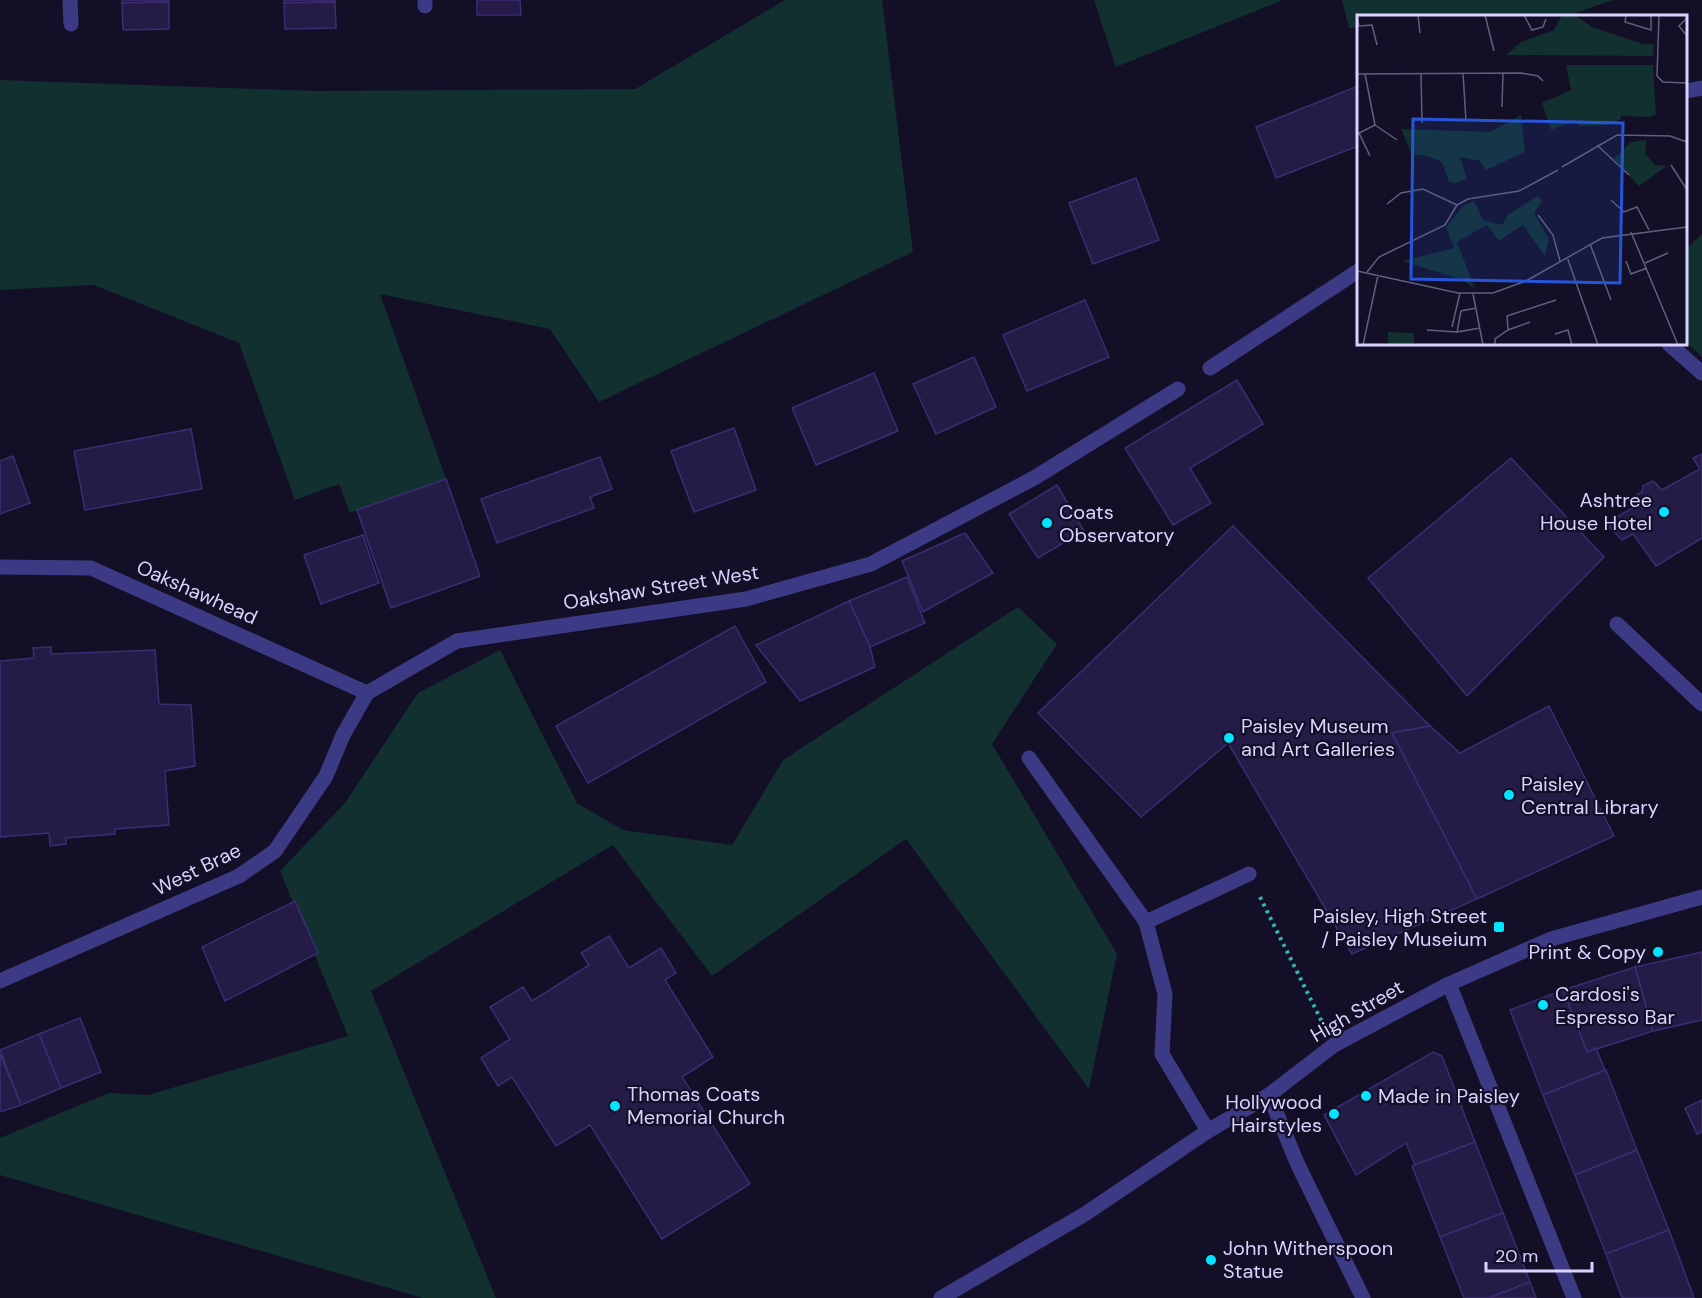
<svg xmlns="http://www.w3.org/2000/svg" width="1702" height="1298" font-family="'DM Sans',sans-serif">
<style>
.green{fill:#12302f}
.building{fill:#241b47;stroke:#3b2d73;stroke-width:1.5}
.lines{fill:none;stroke-linecap:round;stroke-linejoin:round}
.path{stroke:#2fb8b0;stroke-width:4;stroke-dasharray:3 4.5;stroke-linecap:butt}
.service{stroke:#3d3a85;stroke-width:15}
.minor{stroke:#3d3a85;stroke-width:15}
.tertiary{stroke:#3d3a85;stroke-width:15}
.poi-dot{fill:#00e5ff;stroke:#130f26;stroke-width:2}
.labels{text-anchor:middle;stroke-width:4.5;stroke-linejoin:round;paint-order:stroke}
.poi-label{font-size:20px;fill:#d9d4ff;stroke:#130f26;text-anchor:start}
.street-label{font-size:20px;fill:#d9d4ff;stroke:#130f26}
.inset-road{fill:none;stroke:#625e7d;stroke-width:1.5}
.view{fill:#2655da;fill-opacity:0.15;stroke:#2655da;stroke-width:3}
.inset-edge{fill:none;stroke:#d9d4ff;stroke-width:3}
</style>
<rect width="100%" height="100%" fill="#130f26"/>
<g class="green">
<path d="M785,0H882L913,252L599,402L550,329L380,294L446,479L350,513L339,484L295,500L239,343L94,285L0,290V80L315,91L635,89Z"/>
<path d="M1094,0H1283L1116,67Z"/>
<path d="M1342,0H1613L1570,15L1358,16V28H1349Z"/>
<path d="M1702,234V357L1686,342V249Z"/>
<path d="M1018,607L1057,644L992,744L1117,954L1089,1089L906,839L712,976L613,845L371,991L496,1298H423L0,1175V1138L109,1093L148,1095L348,1036L280,871L345,803L418,693L500,650L577,803L623,830L732,845L783,760Z"/>
</g>
<g class="building">
<path d="M122,0H169V2L122,3Z"/>
<path d="M284,0H335V2L284,3Z"/>
<path d="M477,0H520L521,15H477Z"/>
<path d="M169,2V29L123,30L122,3Z"/>
<path d="M335,2L336,28L285,29L284,3Z"/>
<path d="M1358,86V146L1276,178L1256,127Z"/>
<path d="M1136,178L1159,240L1093,264L1069,203Z"/>
<path d="M1085,300L1109,357L1027,391L1003,335Z"/>
<path d="M974,357L996,407L936,434L913,384Z"/>
<path d="M874,373L898,431L816,465L792,408Z"/>
<path d="M1237,380L1263,424L1190,468L1211,503L1173,525L1125,448Z"/>
<path d="M734,428L756,490L694,512L671,451Z"/>
<path d="M191,429L202,489L85,510L74,451Z"/>
<path d="M1702,454V538L1656,566L1633,534L1622,540L1609,527L1617,522L1615,518L1637,505L1633,497L1642,492L1643,486L1653,481L1662,490L1700,469L1693,458Z"/>
<path d="M13,456L30,503L0,514V461Z"/>
<path d="M600,457L612,489L590,497L594,508L497,543L481,499Z"/>
<path d="M1511,458L1604,557L1467,696L1368,578Z"/>
<path d="M446,479L480,576L391,608L357,510Z"/>
<path d="M1057,485L1084,531L1038,558L1009,514Z"/>
<path d="M1233,526L1430,726L1392,733L1477,899L1352,954L1228,743L1141,817L1038,713Z"/>
<path d="M965,533L993,573L923,612L902,561Z"/>
<path d="M363,535L379,583L321,604L304,555Z"/>
<path d="M907,577L925,623L870,647L849,601Z"/>
<path d="M849,601L870,647L875,667L800,701L756,645Z"/>
<path d="M735,626L766,682L588,783L556,726Z"/>
<path d="M51,647V654L155,650L159,704L191,705L195,766L165,771L169,825L115,829V834L66,838V844L50,846L49,833L0,837V661L34,658L33,648Z"/>
<path d="M1549,706L1614,836L1477,899L1392,733L1430,726L1460,753Z"/>
<path d="M295,901L318,953L225,1001L202,947Z"/>
<path d="M609,936L629,968L661,948L676,973L665,980L713,1057L682,1077L750,1184L662,1239L590,1125L556,1146L512,1077L498,1086L481,1058L510,1039L490,1007L523,987L532,1001L589,965L581,953Z"/>
<path d="M1702,952V1020L1653,1031L1635,967Z"/>
<path d="M1635,967L1653,1031L1587,1052L1563,990Z"/>
<path d="M1563,990L1587,1052L1596,1048L1605,1070L1543,1095L1510,1010Z"/>
<path d="M80,1018L101,1072L61,1088L39,1034Z"/>
<path d="M39,1034L61,1088L21,1105L0,1050Z"/>
<path d="M1433,1052L1442,1056L1475,1142L1415,1165L1406,1143L1356,1175L1324,1115Z"/>
<path d="M0,1054L21,1105L0,1112Z"/>
<path d="M1606,1070L1637,1150L1575,1175L1543,1095Z"/>
<path d="M1702,1100V1132L1697,1134L1685,1108Z"/>
<path d="M1475,1142L1503,1213L1440,1237L1412,1166Z"/>
<path d="M1637,1150L1669,1230L1606,1254L1575,1175Z"/>
<path d="M1503,1213L1530,1282L1489,1298H1464L1440,1237Z"/>
<path d="M1669,1230L1694,1298H1622L1606,1254Z"/>
<path d="M1530,1282L1536,1298H1489Z"/>
</g>
<g class="lines">
<path class="path" d="M1260,897L1322,1022"/>
<g class="service">
<path d="M1669,344L1702,373"/>
<path d="M0,567L91,568L367,693"/>
<path d="M1617,624L1702,704"/>
<path d="M1029,758L1146,922L1165,994L1162,1054L1208,1131"/>
<path d="M1146,922L1249,874"/>
<path d="M1269,1095L1298,1165L1363,1298"/>
</g>
<g class="minor">
<path d="M70,0L71,24"/>
<path d="M425,0V6"/>
<path d="M1686,91L1702,88"/>
<path d="M1210,368L1358,271"/>
<path d="M0,981L239,876L275,851L326,776L343,735L367,693L457,641L746,599L871,564L1034,478L1178,389"/>
<path d="M1449,984L1574,1298"/>
</g>
<path class="tertiary" d="M941,1298L1085,1214L1208,1131L1269,1095L1334,1045L1449,984L1551,939L1702,897"/>
</g>
<g class="poi-dot">
<circle cx="1664" cy="512" r="6"/>
<circle cx="1047" cy="523" r="6"/>
<circle cx="1229" cy="738" r="6"/>
<circle cx="1509" cy="795" r="6"/>
<rect x="1493" y="921" width="12" height="12" rx="3"/>
<circle cx="1658" cy="952" r="6"/>
<circle cx="1543" cy="1005" r="6"/>
<circle cx="1366" cy="1096" r="6"/>
<circle cx="615" cy="1106" r="6"/>
<circle cx="1334" cy="1114" r="6"/>
<circle cx="1211" cy="1260" r="6"/>
</g>
<g class="labels">
<g class="poi-label">
<text x="1652" y="507" text-anchor="end">Ashtree<tspan x="1652" dy="23">House Hotel</tspan></text>
<text x="1059" y="519">Coats<tspan x="1059" dy="23">Observatory</tspan></text>
<text x="1241" y="733">Paisley Museum<tspan x="1241" dy="23">and Art Galleries</tspan></text>
<text x="1521" y="791">Paisley<tspan x="1521" dy="23">Central Library</tspan></text>
<text x="1487" y="923" text-anchor="end">Paisley, High Street<tspan x="1487" dy="23">/ Paisley Museium</tspan></text>
<text x="1646" y="959" text-anchor="end">Print &amp; Copy</text>
<text x="1555" y="1001">Cardosi's<tspan x="1555" dy="23">Espresso Bar</tspan></text>
<text x="627" y="1101">Thomas Coats<tspan x="627" dy="23">Memorial Church</tspan></text>
<text x="1378" y="1103">Made in Paisley</text>
<text x="1322" y="1109" text-anchor="end">Hollywood<tspan x="1322" dy="23">Hairstyles</tspan></text>
<text x="1223" y="1255">John Witherspoon<tspan x="1223" dy="23">Statue</tspan></text>
</g>
<g class="street-label">
<text transform="translate(661 587) rotate(-9)" y="7">Oakshaw Street West</text>
<text transform="translate(197 592) rotate(24)" y="7">Oakshawhead</text>
<text transform="translate(197 869) rotate(-26)" y="7">West Brae</text>
<text transform="translate(1357 1011) rotate(-30)" y="7">High Street</text>
</g>
</g>
<g transform="translate(1357 15)">
<rect width="330" height="330" fill="#130f26"/>
<path d="M205,0H218L235,12L286,29H297L296,41L149,40L164,27L197,15ZM209,50H296L299,99L292,102L264,101L263,105L250,110L222,111L221,105L194,115L185,88L214,75ZM164,100L168,137L129,155L123,146L103,142L110,164L98,168L92,167L85,147L67,140H55L44,114L134,117ZM290,125L288,138L298,150L310,151L282,171L257,144L274,127ZM180,181L185,186L177,198L192,224L188,241L166,210L142,226L130,210L100,227L118,274L106,265L45,246L97,233L89,212L106,191L117,186L126,205L145,210L151,200ZM31,317L57,318V330H31Z" fill="#12302f"/>
<path class="inset-road" d="M61,0L63,18M128,0L137,36M167,0L175,15L186,12L189,4M269,0L268,7L294,15V0M273,0H295M302,0L300,61L306,67L330,68M0,2L2,11L15,10L20,30M330,3L322,11L330,21M106,58L109,106M0,59L164,58L181,61L186,66M8,59L18,110M64,59L65,108M145,92L146,58M2,118L13,141M0,119L18,110L40,125M240,130L272,160M314,150L330,175M205,152L260,120L313,121L330,127M254,185L267,197L280,192L292,215M30,189L44,178L66,174L100,190M100,190L111,184L162,176L201,155M181,200L196,220L203,246M274,217L321,330M233,229L254,285M210,242L241,330M269,246L274,259L290,253M288,248L311,238M0,256L101,278H136L169,266L245,223L330,212M10,257L22,242L88,210L100,190M116,279L126,330M119,293L104,296L100,317L123,313M95,312L103,278M70,315L100,317M151,315L150,301L199,285M198,319L211,315L215,330M6,330L21,260M138,330V324L151,315L173,307"/>
<path class="view" d="M56,104L266,108L263,268L54,264Z"/>
<rect width="330" height="330" class="inset-edge"/>
</g>
<path d="M1486 1262v9h106v-9" fill="none" stroke="#d9d4ff" stroke-width="3"/>
<text x="1495" y="1262" font-size="18" fill="#d9d4ff" stroke="#130f26" stroke-width="4.5" paint-order="stroke">20 m</text>
</svg>
